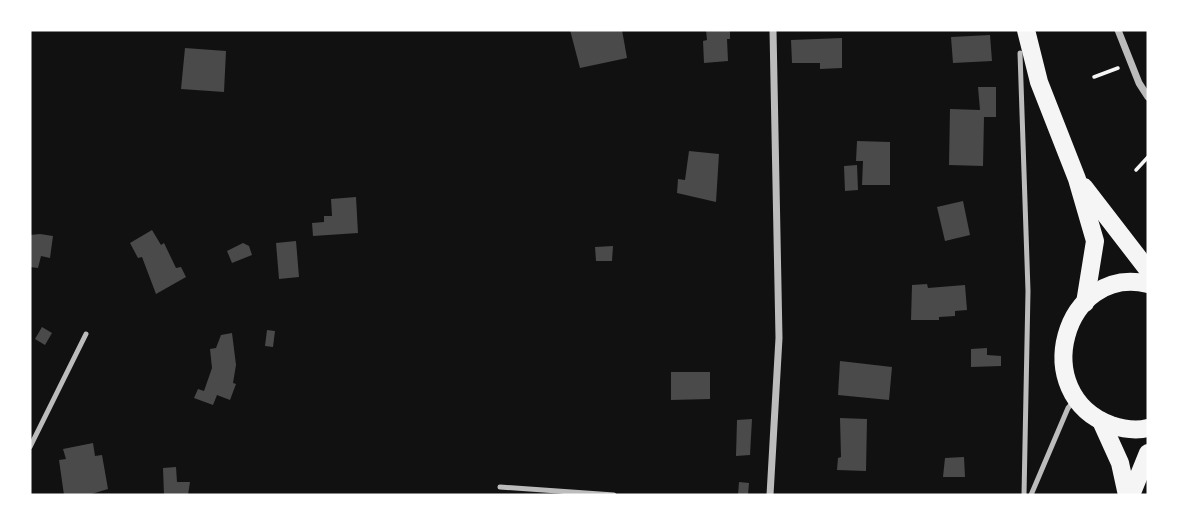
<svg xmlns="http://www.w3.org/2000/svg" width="1178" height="525" font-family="Helvetica,sans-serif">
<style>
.building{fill:#4a4a4a}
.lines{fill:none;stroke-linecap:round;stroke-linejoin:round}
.path{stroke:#f5f5f5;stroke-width:3.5}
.service{stroke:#bcbcbc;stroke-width:5}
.minor{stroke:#bcbcbc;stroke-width:7}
.primary{stroke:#f5f5f5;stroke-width:18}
</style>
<rect width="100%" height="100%" fill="#111"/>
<g class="building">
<path d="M570,30H622L627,58L580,68Z"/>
<path d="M706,30H730V39H727L728,61L704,63L703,41L707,40Z"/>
<path d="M990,35L992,61L953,63L951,37Z"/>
<path d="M842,38V68L820,69V63H792L791,40Z"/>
<path d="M185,48L226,51L224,92L181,89Z"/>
<path d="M978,87H996V117H984L983,166L949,165L950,109L980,110Z"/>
<path d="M857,141L890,142V185H862L863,161H856Z"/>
<path d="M689,151L719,154L716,202L677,193L678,179L685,180Z"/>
<path d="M857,165L858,190L845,191L844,166Z"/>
<path d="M356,197L358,233L313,236L312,223L324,222V216H332L331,199Z"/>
<path d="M963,201L970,235L945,241L937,207Z"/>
<path d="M152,230L161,245L164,243L176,268L181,267L186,277L156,294L142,257L138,258L130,243Z"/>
<path d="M40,234L53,236L50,258L41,256L38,268L30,267V235Z"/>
<path d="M296,241L299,277L279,279L276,243Z"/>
<path d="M243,243L249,246L252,255L232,263L227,251Z"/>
<path d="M613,246L612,261H596L595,247Z"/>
<path d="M927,284L928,288L965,285L967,310L955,311V316L939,317V320H911L912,285Z"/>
<path d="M42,327L52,333L45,345L35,339Z"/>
<path d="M267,330L275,331L273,347L265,346Z"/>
<path d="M232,333L236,365L233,383L236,384L230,400L217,395L213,405L194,398L198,389L204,391L212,368L210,349L216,348L221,335Z"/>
<path d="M987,348V355L1001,356V366L971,367V349Z"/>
<path d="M840,361L892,367L889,400L838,395Z"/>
<path d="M671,372H710V399L671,400Z"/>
<path d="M840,418L867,419L866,471L837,470L838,458L841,457Z"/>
<path d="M752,419L750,455L736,456L737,420Z"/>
<path d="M93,443L95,456L102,455L108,489L88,495H64L59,460L66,459L63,449Z"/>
<path d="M964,457L965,477H943L945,458Z"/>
<path d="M176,467L177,482H190L188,495H164L163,468Z"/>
<path d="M739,482L749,483L748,495H738Z"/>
</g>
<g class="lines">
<g class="path">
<path d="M1094,77L1118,68"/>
<path d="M1136,170L1148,157"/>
</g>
<g class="service">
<path d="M1020,53L1028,291L1024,495"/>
<path d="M30,447L86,334"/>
<path d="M500,487L614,495"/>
<path d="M1031,495L1068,408L1075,400"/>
</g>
<g class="minor">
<path d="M1118,30L1139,83L1148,97"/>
<path d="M770,495L779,338L773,30"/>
</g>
<g class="primary">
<path d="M1026,30L1039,82L1077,179L1095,241L1085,303"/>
<path d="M1084,187L1148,270"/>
<path d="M1148,284C1064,264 1027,394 1111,425C1123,429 1136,431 1148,428"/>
<path d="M1101,421L1120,463L1127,495"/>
<path d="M1131,495L1148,453"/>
</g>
</g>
<rect width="1178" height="525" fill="none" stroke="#ffffff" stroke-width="63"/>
</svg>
